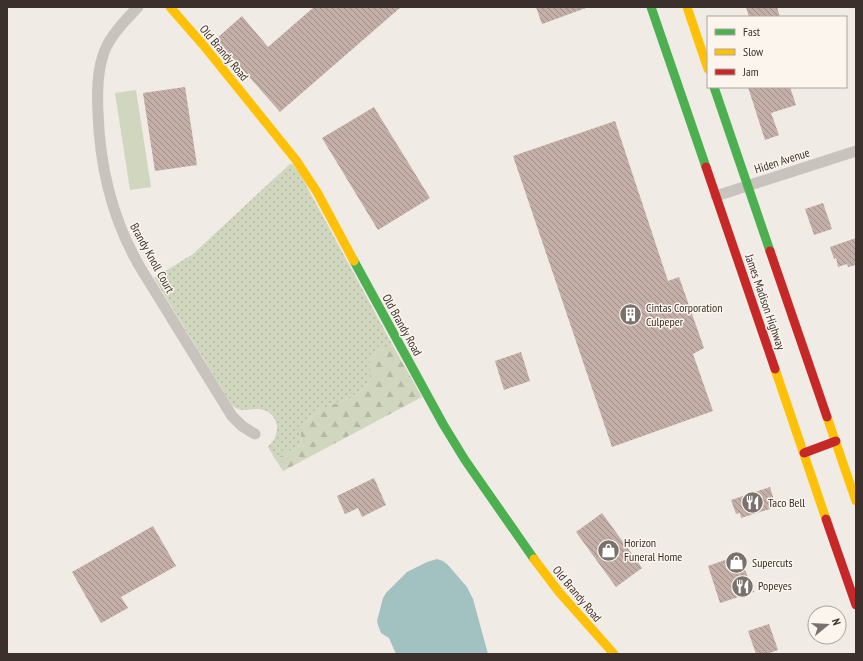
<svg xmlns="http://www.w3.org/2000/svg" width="863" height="661" font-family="'PT Sans Narrow',sans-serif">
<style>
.grass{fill:url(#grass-dots)}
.forest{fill:url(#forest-firs)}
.park{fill:#d1d6bf}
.water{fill:#a1c2c1}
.building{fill:url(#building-back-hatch)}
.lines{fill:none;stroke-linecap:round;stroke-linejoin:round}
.street{stroke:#c9c3be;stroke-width:11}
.fast{stroke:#4caf50;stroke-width:9}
.slow{stroke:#ffc107;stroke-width:9}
.jam{stroke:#c62828;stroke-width:9}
.labels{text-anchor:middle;stroke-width:3;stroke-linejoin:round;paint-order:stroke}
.street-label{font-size:12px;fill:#3b302b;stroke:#fbf5ee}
.poi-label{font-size:12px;fill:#3b302b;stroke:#fbf5ee;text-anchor:start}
</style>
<defs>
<pattern id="grass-dots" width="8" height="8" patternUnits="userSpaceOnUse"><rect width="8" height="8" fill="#d1d6bf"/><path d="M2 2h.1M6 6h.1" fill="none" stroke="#b4b8a4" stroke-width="1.8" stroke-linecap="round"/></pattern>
<pattern id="forest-firs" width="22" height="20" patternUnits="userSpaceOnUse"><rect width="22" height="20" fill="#d1d6bf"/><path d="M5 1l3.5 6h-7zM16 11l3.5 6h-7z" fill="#b4b8a4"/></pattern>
<pattern id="building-back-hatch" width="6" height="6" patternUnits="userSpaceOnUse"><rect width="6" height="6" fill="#c3afa7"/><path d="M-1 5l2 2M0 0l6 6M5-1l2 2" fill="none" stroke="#a08f88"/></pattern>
</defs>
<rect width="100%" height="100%" fill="#f0ebe5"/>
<path class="grass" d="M291,163L299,172L393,346C382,348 370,353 370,366C370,372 371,379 367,384C354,403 335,400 320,411C313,416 301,426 301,434C301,438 302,441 301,444C297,450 282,455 275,459L268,447C270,444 274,441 275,437C281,424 273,410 259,409C248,408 241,414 232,405L154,278L193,254Z"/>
<path class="forest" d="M393,346L422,397L283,471L275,459C282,455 297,450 301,444C302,441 301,438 301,434C301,426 313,416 320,411C335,400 354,403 367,384C371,379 370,372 370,366C370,353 382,348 393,346Z"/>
<path class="park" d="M136,90L151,187L130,190L115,93Z"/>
<path class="water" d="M437,559L443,561L448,565L467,587L473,599L488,654H396L389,638L381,633L378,625L377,621L383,598L386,593L407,572L427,562Z"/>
<g class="building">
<path d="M314,7H401L280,112L216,39L242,16L268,47Z"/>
<path d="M536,7H586V8L542,24Z"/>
<path d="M746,7H777L780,17H749Z"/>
<path d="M185,87L197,165L155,171L143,93Z"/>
<path d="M748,87H790L796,105L771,113L779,135L765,140Z"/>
<path d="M374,107L430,198L378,230L322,138Z"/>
<path d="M615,121L668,281L679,277L704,348L693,354L713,411L612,447L513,156Z"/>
<path d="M823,203L832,229L814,235L805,209Z"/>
<path d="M856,238V265L848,267L847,264L838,267L836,258L834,259L830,247Z"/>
<path d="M521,352L530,381L504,390L495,361Z"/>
<path d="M374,478L386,505L362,517L358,508L345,514L337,496Z"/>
<path d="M770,487L776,507L741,518L740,513L736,514L731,500Z"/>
<path d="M602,513L642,568L616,587L576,532Z"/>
<path d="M153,526L176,566L121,597L128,608L101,623L72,572Z"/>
<path d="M739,555L754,592L720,603L708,566Z"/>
<path d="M769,624L778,650L767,654H756L748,631Z"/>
</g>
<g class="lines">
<g class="street">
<path d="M138,7C126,20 112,33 105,50C97,69 97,92 98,113C100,170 113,223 143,272L232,416L242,426L255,434"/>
<path d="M716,196L856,151"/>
</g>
<g class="fast">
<path d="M651,7L706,167"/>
<path d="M714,87L770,251"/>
<path d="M354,261L443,424L465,460L534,559"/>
</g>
<g class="slow">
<path d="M170,7L204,46L296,160L317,192L354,261"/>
<path d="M687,7L708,69"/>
<path d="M775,369L826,519"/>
<path d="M827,417L856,501"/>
<path d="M534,559L559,592L614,654"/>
</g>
<g class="jam">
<path d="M706,167L775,369"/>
<path d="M770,251L827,417"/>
<path d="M804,453L836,441"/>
<path d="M826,519L856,605"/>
</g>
</g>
<defs>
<symbol id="building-disc" viewBox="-11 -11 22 22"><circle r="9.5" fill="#7a716c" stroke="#fbf5ee"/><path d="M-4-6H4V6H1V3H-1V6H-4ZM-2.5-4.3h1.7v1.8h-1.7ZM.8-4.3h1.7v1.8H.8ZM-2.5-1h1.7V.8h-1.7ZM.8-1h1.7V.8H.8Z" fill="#fff"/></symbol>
<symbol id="restaurant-disc" viewBox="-11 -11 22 22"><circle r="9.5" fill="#7a716c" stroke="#fbf5ee"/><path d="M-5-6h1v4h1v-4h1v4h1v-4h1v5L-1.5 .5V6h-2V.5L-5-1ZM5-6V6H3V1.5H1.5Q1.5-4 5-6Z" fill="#fff"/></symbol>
<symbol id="shop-disc" viewBox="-11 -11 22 22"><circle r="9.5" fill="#7a716c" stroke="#fbf5ee"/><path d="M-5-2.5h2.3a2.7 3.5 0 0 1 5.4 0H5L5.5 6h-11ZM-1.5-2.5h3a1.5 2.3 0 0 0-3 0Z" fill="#fff"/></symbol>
</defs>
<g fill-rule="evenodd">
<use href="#building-disc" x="618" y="302" width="25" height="25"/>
<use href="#restaurant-disc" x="740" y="490" width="25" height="25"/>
<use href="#shop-disc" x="596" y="538" width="25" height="25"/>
<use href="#shop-disc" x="724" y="550" width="25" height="25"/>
<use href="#restaurant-disc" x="730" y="574" width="25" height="25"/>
</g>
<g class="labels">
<g class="street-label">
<text transform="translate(224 53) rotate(50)" y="4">Old Brandy Road</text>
<text transform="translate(782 161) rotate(-18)" y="4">Hiden Avenue</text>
<text transform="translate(152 258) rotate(61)" y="4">Brandy Knoll Court</text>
<text transform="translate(765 302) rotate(71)" y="4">James Madison Highway</text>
<text transform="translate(402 325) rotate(61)" y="4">Old Brandy Road</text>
<text transform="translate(577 594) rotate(50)" y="4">Old Brandy Road</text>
</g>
<g class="poi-label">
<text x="646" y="312">Cintas Corporation<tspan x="646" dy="14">Culpeper</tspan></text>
<text x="768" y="507">Taco Bell</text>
<text x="624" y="547">Horizon<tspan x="624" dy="14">Funeral Home</tspan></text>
<text x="752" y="567">Supercuts</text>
<text x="758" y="590">Popeyes</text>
</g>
</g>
<rect width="863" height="661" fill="none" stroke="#3b302b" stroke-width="16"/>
<rect x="707" y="16" width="140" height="72" fill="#fbf5ee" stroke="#aea6a0"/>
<rect x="715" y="29" width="20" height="6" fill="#4caf50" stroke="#aea6a0"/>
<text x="743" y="36" font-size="12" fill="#3b302b">Fast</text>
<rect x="715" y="49" width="20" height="6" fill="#ffc107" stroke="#aea6a0"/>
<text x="743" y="56" font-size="12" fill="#3b302b">Slow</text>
<rect x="715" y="69" width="20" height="6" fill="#c62828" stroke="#aea6a0"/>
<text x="743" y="76" font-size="12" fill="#3b302b">Jam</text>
<g transform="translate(827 625) rotate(72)"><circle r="19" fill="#fbf5ee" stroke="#aea6a0"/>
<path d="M0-3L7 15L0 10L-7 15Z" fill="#7a716c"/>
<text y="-6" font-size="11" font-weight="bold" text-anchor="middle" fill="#3b302b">N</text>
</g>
</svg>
